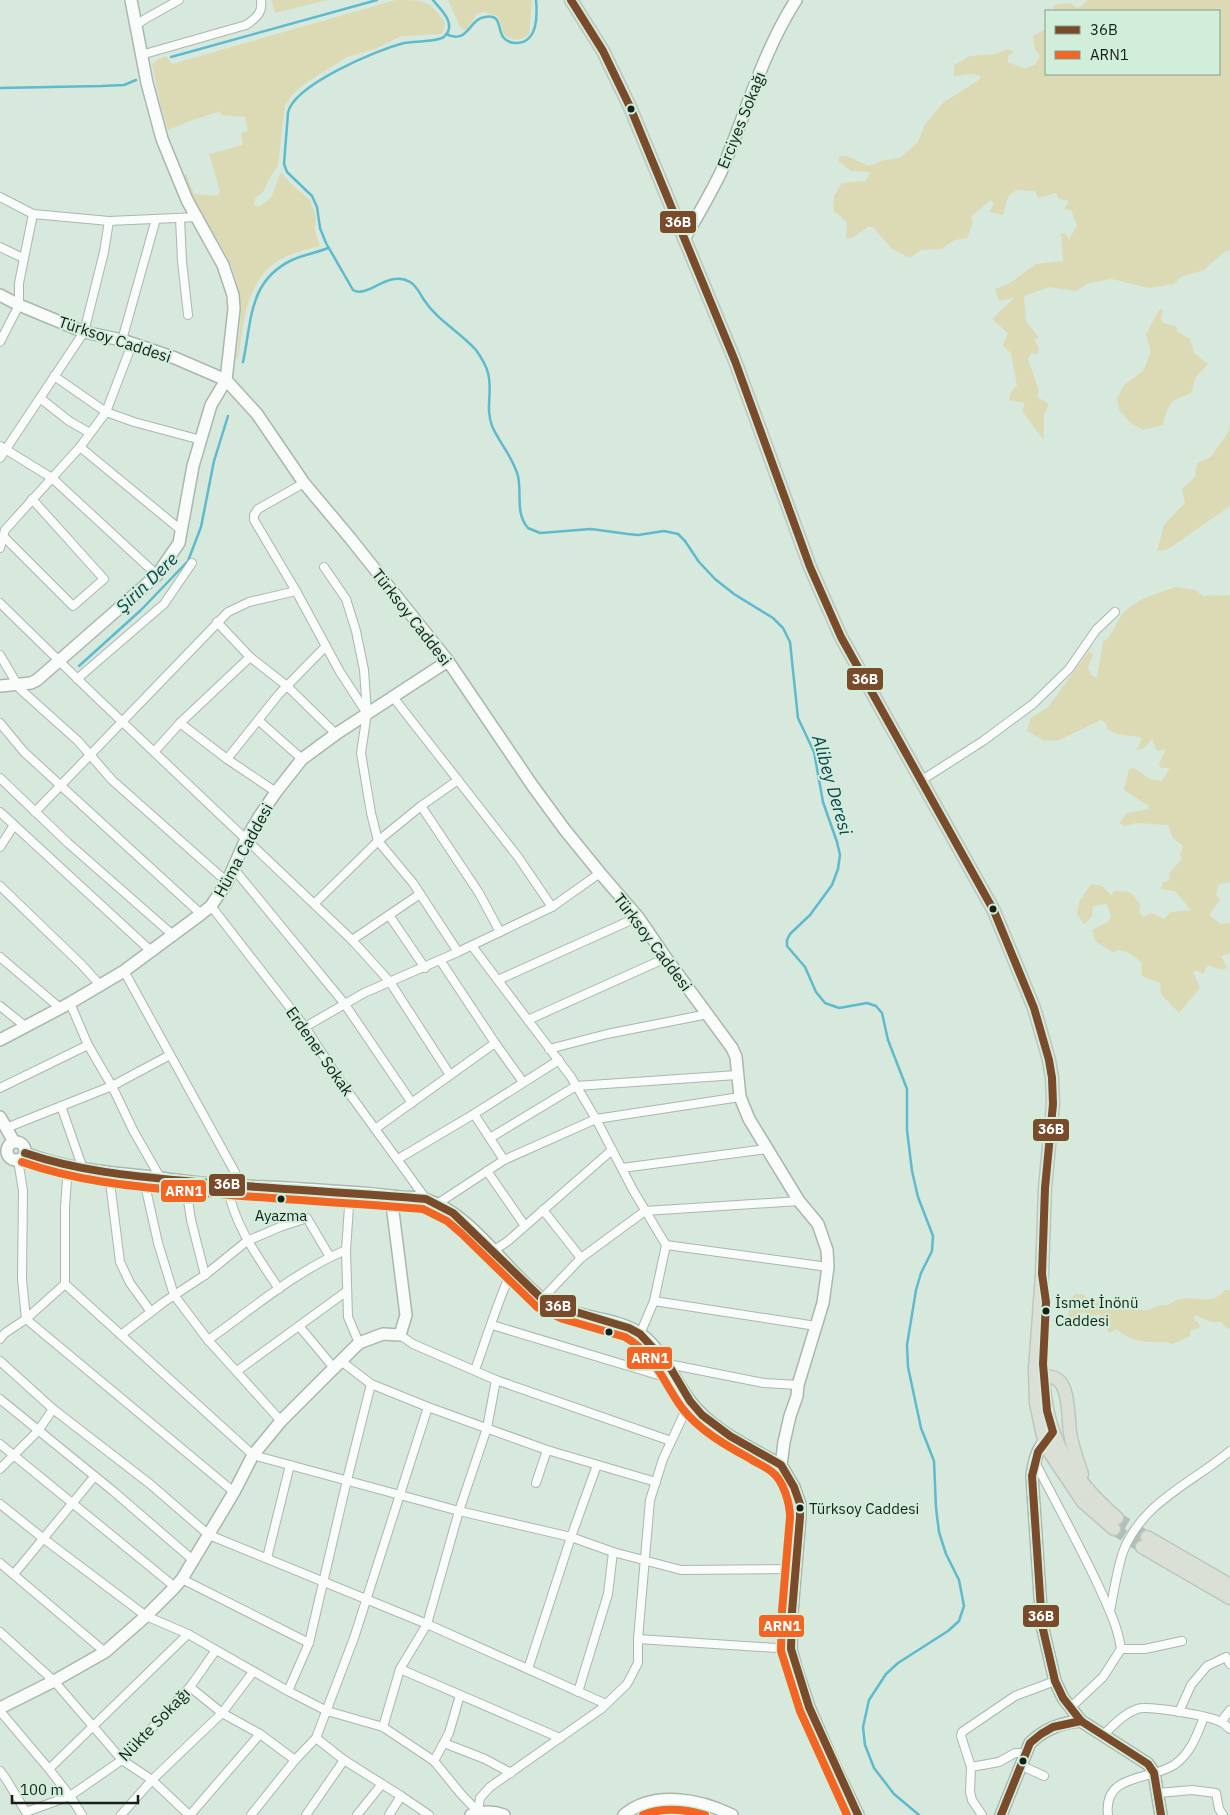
<svg xmlns="http://www.w3.org/2000/svg" width="1230" height="1815" font-family="'IBM Plex Sans',sans-serif">
<style>
.green{fill:#dcdab5}
.lines{fill:none;stroke-linecap:round;stroke-linejoin:round}
.stream{stroke:#5ebacd;stroke-width:2.5}
.primary-tunnel{stroke:#b0c0b6;stroke-width:12;stroke-dasharray:12 6;stroke-linecap:butt}
.street-casing{stroke:#aab7af;stroke-width:10}
.secondary-casing{stroke:#aab7af;stroke-width:14}
.primary-casing{stroke:#bdc6c1;stroke-width:15}
.street{stroke:#f9fcfa;stroke-width:8}
.secondary{stroke:#f9fcfa;stroke-width:11}
.primary{stroke:#dbe0d7;stroke-width:12}
.bus-1-casing{stroke:#d1eedb;stroke-width:11}
.bus-2-casing{stroke:#d1eedb;stroke-width:11}
.bus-1{stroke:#7a4b2a;stroke-width:8}
.bus-2{stroke:#f26522;stroke-width:8}
.bus-dot{fill:#152019;stroke:#d1eedb;stroke-width:2}
.labels{text-anchor:middle;stroke-width:4;stroke-linejoin:round;paint-order:stroke}
.bus-label{font-size:15px;fill:#152019;stroke:#d1eedb;text-anchor:start}
.street-label{font-size:16px;fill:#152019;stroke:#d1eedb}
.water-label{font-size:18px;font-style:italic;fill:#104351;stroke:#d1eedb}
.line-badge{stroke:#d1eedb;stroke-width:2}
.badge-label{font-size:14px;text-anchor:middle;font-weight:bold;fill:#fff}
</style>
<rect width="100%" height="100%" fill="#d7e8dd"/>
<g class="green">
<path d="M271,0H328L275,13Z"/>
<path d="M396,0C423,0 431,0 445,23L442,34L401,36L375,49L347,57L307,82L291,96L285,105L278,166L270,177L264,191L255,198L254,205L258,207L271,198L280,174L282,173L290,183L310,200L316,216L315,231L320,246C308,249 295,252 283,258C245,278 244,322 238,359L236,358C239,339 242,320 240,301C238,264 211,232 194,201C190,193 187,185 183,177L186,174L194,194L217,196L220,191L209,154L243,145L241,133L248,131L245,117L221,115L220,111L187,122L168,130L160,103L152,64L158,59L166,56L172,64Z"/>
<path d="M448,0H532L529,34C520,42 512,41 503,34L501,24L497,16L484,12L477,14L467,29L464,30L460,27Z"/>
<path d="M1088,0H1230V250L1224,252L1204,270L1181,277L1174,284L1149,288L1112,279L1089,283L1076,291L1049,287L1024,296L1026,321L1039,338L1034,339L1039,348L1038,354L1031,353L1028,359L1039,391L1037,397L1049,404L1044,415V440L1022,411L1025,403L1009,400L1012,390L1017,386L1011,353L1003,346L1008,333L992,319L1014,298L999,301L995,289L1010,283L1036,264L1063,261L1061,233L1066,234L1069,240L1077,225L1071,210L1064,209L1069,201L1059,199L1056,193L1038,198L1035,191L1016,190L1008,197L1003,215L989,212L994,204L990,200L971,217L973,222L967,238L955,240L941,249L920,250L910,258L891,248L873,227H868L852,238H846L847,222L833,210L834,196L842,183L865,181L871,172L851,171L838,160L840,156H847L869,166L884,160L900,158L918,142L925,124L944,102L979,80L980,76L972,74L954,76V65L970,56L996,54L1008,49L1014,52L1008,56V62L1025,69L1036,64L1040,56L1035,49L1033,36L1046,29V74H1219V11H1053L1054,5L1070,3L1078,8Z"/>
<path d="M1159,310H1163L1161,319L1163,323L1176,326L1178,332L1190,339L1194,353L1208,364L1196,377L1191,393C1170,401 1168,403 1163,425L1143,430L1132,424L1119,410L1117,398L1124,385L1143,371L1151,352L1146,334Z"/>
<path d="M1230,424V506L1167,550L1157,551L1164,525L1185,503L1182,489L1195,477L1197,463L1211,457L1229,431Z"/>
<path d="M1176,587L1195,590L1203,596L1230,595V882L1219,884L1216,895L1220,900L1209,915L1221,924L1230,923V953L1221,956L1227,968L1222,970L1208,965L1203,974L1196,970L1193,972L1200,988L1179,1013L1161,994L1160,983L1142,976L1141,962C1133,955 1128,951 1117,950L1114,953L1095,941L1092,930L1108,922L1111,916L1107,904L1093,906L1092,917L1084,924L1077,914L1079,902L1091,884L1102,886L1111,896L1114,891L1130,892L1140,904L1139,912L1144,917L1151,913L1164,919L1171,912L1191,910L1175,891L1161,889L1163,882L1170,880L1169,873L1182,859L1180,855L1183,846L1173,838L1168,825L1136,823L1125,826L1119,823L1127,813L1148,809L1149,806L1124,790L1129,769L1134,768L1150,779L1162,781L1170,768H1161L1159,763L1166,749L1157,751L1152,739L1143,749L1136,750L1142,739L1139,737L1117,734L1107,729L1106,723L1101,720L1057,741L1043,740L1027,731L1030,719L1049,706L1089,651L1093,655L1088,667L1091,675L1097,678L1103,642C1115,634 1116,619 1126,610C1140,597 1159,593 1176,587Z"/>
<path d="M1225,1290H1230V1329L1225,1327L1222,1322H1211L1195,1315L1194,1320L1199,1323L1200,1327L1190,1331V1336L1173,1344C1165,1341 1160,1343 1152,1342C1140,1342 1125,1338 1117,1329L1109,1333L1101,1315H1092L1083,1312L1077,1316L1079,1321L1073,1326H1070L1067,1321L1069,1311L1068,1300L1076,1294H1082C1088,1301 1099,1299 1106,1304C1119,1306 1132,1310 1144,1310C1154,1310 1157,1304 1168,1305C1190,1288 1207,1311 1225,1290Z"/>
</g>
<g class="lines">
<g class="stream">
<path d="M433,0C440,9 457,23 445,36C440,42 413,41 404,43C377,50 293,85 288,113L284,164L287,172L312,196L317,207L320,228L326,243L353,290C368,299 388,269 410,282C417,286 420,294 424,300C438,321 459,331 476,350C481,357 486,365 488,373C493,392 485,407 492,426C500,444 513,457 518,476C522,494 515,513 528,528L540,533L591,529L628,534L638,535L664,531L678,534L685,541L699,562L715,579L734,594L773,618L783,628L790,642L798,718L814,752L823,802L837,842L840,855L838,869L832,885L810,915L790,934L787,940V946L805,967L816,992L825,1003L839,1008L867,1003L876,1006L882,1013L888,1040L907,1089V1130L912,1171L918,1197L933,1236L932,1251L921,1273L916,1290L907,1345L908,1367L921,1428L934,1461L936,1508L939,1532L946,1554L959,1580L964,1606L959,1621L948,1631L898,1663L886,1674L869,1700L863,1727L865,1745L874,1768L894,1794L919,1815"/>
<path d="M446,34C469,45 468,19 485,17C502,14 497,28 503,37C509,45 523,45 530,37C538,28 537,11 536,0"/>
<path d="M171,57L377,0"/>
<path d="M0,88L101,86L124,85L136,80"/>
<path d="M243,362C252,321 248,281 292,260C303,255 316,253 328,248"/>
<path d="M79,666L141,610L188,561L201,527L214,461L228,416"/>
</g>
<g class="primary-tunnel">
<path d="M1117,1518L1147,1537"/>
<path d="M1114,1529L1142,1547"/>
</g>
<defs>
<g id="street">
<path d="M135,26L145,19L179,0"/>
<path d="M141,55L246,25C256,18 263,13 261,0"/>
<path d="M0,197L33,214L109,221L198,217"/>
<path d="M180,218L182,261L188,315"/>
<path d="M0,247L23,258"/>
<path d="M122,340L156,219"/>
<path d="M0,342L19,305V283L33,214"/>
<path d="M54,376L106,412L134,422L201,440"/>
<path d="M40,398L69,421L90,433"/>
<path d="M0,446L52,478L157,575"/>
<path d="M80,447L182,531"/>
<path d="M0,458L84,332L104,252L109,221"/>
<path d="M304,483L258,509L254,515V520L296,591L340,672L366,712"/>
<path d="M4,537L73,606L104,579L32,499"/>
<path d="M0,548L5,530L80,447L106,412L132,344"/>
<path d="M324,567L346,599L356,631L364,670L367,713L361,753L371,813L378,841L413,883L458,952"/>
<path d="M0,603L93,694L352,940L390,982L450,1075"/>
<path d="M217,622L250,657L287,686L336,734"/>
<path d="M0,655L20,689L78,741L112,780L227,882"/>
<path d="M77,679L164,604L192,563"/>
<path d="M393,697L518,857L552,907"/>
<path d="M258,720L302,759"/>
<path d="M0,723L24,752L201,914"/>
<path d="M180,723L227,759L276,792"/>
<path d="M154,752L180,723L250,657"/>
<path d="M227,759L279,694L326,646"/>
<path d="M0,778L68,843L174,936"/>
<path d="M922,780L983,741L1033,704L1069,669L1096,630L1115,612"/>
<path d="M421,806L458,780"/>
<path d="M0,812L152,952"/>
<path d="M35,812L228,612L249,602L296,591"/>
<path d="M0,847L14,825"/>
<path d="M234,869L344,1003L412,1103"/>
<path d="M0,886L81,964L101,986"/>
<path d="M314,904L378,841L421,806L479,893L500,932"/>
<path d="M211,906L305,1027L341,1082L426,1199"/>
<path d="M389,915L425,968"/>
<path d="M352,940L420,894"/>
<path d="M472,946L571,1077L596,1119L633,1190L666,1245L654,1301L640,1334"/>
<path d="M0,957L60,1008"/>
<path d="M440,960L495,1043L523,1082"/>
<path d="M124,971L242,1185"/>
<path d="M498,980L638,917"/>
<path d="M70,1003L88,1045L112,1086L134,1132L161,1179"/>
<path d="M0,1006L25,1026"/>
<path d="M528,1020L666,958"/>
<path d="M305,1027L364,993L458,952L552,907L600,873"/>
<path d="M549,1049L607,1034L708,1014"/>
<path d="M0,1088L88,1045"/>
<path d="M61,1106L83,1169"/>
<path d="M474,1114L504,1160"/>
<path d="M6,1128L112,1086L170,1055"/>
<path d="M375,1129L495,1043"/>
<path d="M490,1138L576,1086L737,1075"/>
<path d="M398,1159L474,1114L559,1060"/>
<path d="M18,1160L23,1191L22,1279L26,1319L234,1492"/>
<path d="M68,1166L65,1207V1284L253,1455L459,1511L571,1537L613,1552L681,1570L796,1569"/>
<path d="M622,1168L767,1149"/>
<path d="M487,1171L525,1226"/>
<path d="M109,1174L120,1262L130,1283L151,1312"/>
<path d="M143,1176L158,1243L174,1295L208,1340L281,1421"/>
<path d="M185,1181L191,1220L205,1275"/>
<path d="M227,1185C234,1225 257,1256 279,1289"/>
<path d="M350,1192L346,1250L348,1317L359,1343"/>
<path d="M437,1204L504,1160L596,1119L740,1097"/>
<path d="M543,1210L581,1258"/>
<path d="M666,1245L828,1267"/>
<path d="M493,1251L508,1241L612,1150"/>
<path d="M542,1299L581,1258L645,1211L799,1201"/>
<path d="M654,1301L816,1326"/>
<path d="M492,1325L678,1381"/>
<path d="M299,1326L334,1368"/>
<path d="M121,1335L164,1302L205,1275L247,1241L280,1227L307,1218L330,1257"/>
<path d="M400,1335L413,1344L496,1380L671,1441"/>
<path d="M0,1339L5,1333L26,1319L65,1284"/>
<path d="M208,1340C252,1309 296,1271 346,1250"/>
<path d="M0,1361L53,1409L150,1484L209,1535L427,1624L606,1704"/>
<path d="M341,1361L371,1384L428,1407L547,1450L656,1482"/>
<path d="M668,1364L764,1383L798,1385"/>
<path d="M475,1370C487,1337 497,1303 512,1270"/>
<path d="M237,1371L347,1291"/>
<path d="M0,1399L113,1491L193,1560"/>
<path d="M0,1444L175,1587"/>
<path d="M1034,1460C1056,1503 1079,1544 1099,1587C1108,1607 1118,1627 1121,1649L1103,1677L1070,1708"/>
<path d="M0,1469L38,1431L53,1409"/>
<path d="M536,1483L547,1450"/>
<path d="M0,1504L44,1539L146,1616L188,1634L288,1691L327,1711L383,1727L434,1761L461,1794L480,1814"/>
<path d="M267,1558L290,1465"/>
<path d="M0,1563L105,1652"/>
<path d="M14,1574L94,1477"/>
<path d="M182,1579L309,1643"/>
<path d="M1110,1611C1114,1591 1117,1570 1123,1552C1142,1502 1192,1483 1230,1451"/>
<path d="M0,1632L54,1681L122,1760L152,1780L189,1815"/>
<path d="M638,1639L791,1649"/>
<path d="M1121,1649H1145L1182,1641"/>
<path d="M400,1669L560,1738"/>
<path d="M528,1669L571,1537L597,1465"/>
<path d="M190,1687L222,1713L253,1672"/>
<path d="M288,1691L309,1643L347,1480L371,1384"/>
<path d="M578,1692L608,1594L613,1552"/>
<path d="M0,1711L49,1769"/>
<path d="M1179,1712L1191,1685L1207,1666L1226,1657L1230,1664"/>
<path d="M1221,1722L1230,1710"/>
<path d="M383,1727L400,1669L427,1624L459,1511L487,1428L496,1380"/>
<path d="M1103,1735C1113,1726 1123,1714 1137,1709C1148,1705 1210,1716 1221,1722C1224,1723 1227,1727 1230,1729"/>
<path d="M316,1738L344,1760"/>
<path d="M444,1743L485,1759L511,1773"/>
<path d="M434,1761L449,1733L460,1695"/>
<path d="M1020,1765L1044,1776"/>
<path d="M971,1767L999,1762L1015,1753H1025"/>
<path d="M0,1771L6,1779L26,1812L70,1796L122,1760L190,1687L216,1650"/>
<path d="M382,1784L401,1796L389,1815"/>
<path d="M1158,1793L1192,1790L1216,1793L1219,1809L1223,1815"/>
<path d="M401,1796L429,1815"/>
<path d="M478,1812L480,1798L490,1787L601,1709L627,1684L638,1663V1639L650,1500L663,1459L690,1401"/>
<path d="M82,1815L70,1796L49,1769L188,1634"/>
<path d="M121,1815L152,1780L222,1713L260,1734"/>
<path d="M190,1815L260,1734L295,1760"/>
<path d="M251,1815L295,1760L316,1738L354,1638L428,1407"/>
<path d="M306,1815L344,1760L382,1784L357,1815"/>
<path d="M982,1815L972,1800L970,1792L971,1767L961,1736L962,1732L1015,1696L1055,1681"/>
<path d="M1108,1815C1103,1773 1149,1781 1174,1765C1191,1753 1197,1735 1204,1717"/>
</g>
<g id="secondary">
<path d="M684,239C697,217 710,195 721,172C746,114 762,53 796,0"/>
<path d="M0,295L19,305L84,332L122,340L175,358L226,380L257,414L304,483L350,538L448,661L532,785L565,830L600,873L638,917L666,958L732,1048L736,1057L740,1097L749,1119L799,1201L818,1224L827,1250L828,1267L823,1303L798,1385L797,1396L790,1416L784,1442L781,1465L794,1487L800,1504V1517L792,1612L791,1649L796,1668L809,1707L834,1765L858,1815"/>
<path d="M0,686L31,683L37,680L157,575L179,543L193,466L211,405L226,380L234,309L233,295L223,265L187,200L162,139L147,83L131,0"/>
<path d="M0,1040L70,1003L124,971L201,914L211,906L227,882L246,839L259,817L276,792L302,759L336,734L448,661"/>
<path d="M0,1117L14,1142"/>
<circle cx="16" cy="1151" r="9"/>
<path d="M25,1153C63,1168 103,1172 143,1176C170,1179 197,1183 225,1185C260,1187 297,1188 332,1191C355,1192 378,1194 401,1197C410,1197 419,1197 427,1200C470,1213 506,1270 541,1298C570,1320 613,1314 642,1335C664,1352 674,1380 690,1401C713,1431 750,1447 781,1465"/>
<path d="M1045,1441C1036,1451 1034,1463 1032,1476L1042,1625L1055,1681L1063,1698L1081,1721L1148,1764L1154,1773L1161,1815"/>
<path d="M0,1708L54,1681L105,1652L146,1616L175,1587L182,1579L234,1492L253,1455L281,1421L359,1343L383,1334L400,1335L406,1315L391,1196"/>
<path d="M471,1815C482,1811 493,1811 504,1815"/>
<path d="M624,1815C653,1790 700,1799 732,1815"/>
<path d="M1001,1815L1030,1743C1043,1730 1062,1722 1081,1721"/>
</g>
<g id="primary">
<path d="M571,0L603,51L630,107L735,361L810,567L841,637L994,911L1034,1008L1049,1060L1052,1078L1053,1104L1045,1188L1042,1274L1035,1369L1036,1403L1043,1436L1050,1453L1083,1502L1114,1529"/>
<path d="M1043,1374C1045,1437 1071,1478 1117,1518"/>
<path d="M1037,1379C1072,1366 1067,1412 1070,1432C1072,1446 1077,1460 1082,1474"/>
<path d="M1147,1537L1230,1585"/>
<path d="M1142,1547L1230,1598"/>
</g>
</defs>
<use href="#street" class="street-casing"/>
<use href="#secondary" class="secondary-casing"/>
<use href="#primary" class="primary-casing"/>
<use href="#street" class="street"/>
<use href="#secondary" class="secondary"/>
<use href="#primary" class="primary"/>
<defs>
<g id="bus-1">
<path d="M571,0L603,51L630,107L735,361L810,567L841,637L994,911L1034,1008L1049,1060L1052,1078L1053,1104L1045,1188L1042,1274L1046,1302L1043,1364L1047,1411L1053,1432L1038,1452L1032,1476L1042,1625L1055,1681L1063,1698L1081,1721L1148,1764L1154,1773L1161,1815"/>
<path d="M25,1153C78,1171 131,1176 186,1181C266,1189 346,1192 426,1199L453,1213L542,1299L566,1309L629,1328L640,1334L668,1364L690,1401L702,1415L730,1436L781,1465L794,1487L800,1504V1517L792,1612L791,1649L809,1707L858,1815"/>
<path d="M1001,1815L1030,1743L1041,1734L1053,1727L1081,1721"/>
</g>
<g id="bus-2">
<path d="M22,1162C76,1181 129,1186 185,1191C265,1199 344,1202 423,1209L447,1221L461,1233L537,1307L563,1319L625,1337C655,1354 663,1382 682,1408C699,1430 725,1445 749,1458C756,1463 765,1466 772,1472C783,1480 790,1503 790,1517L782,1611L781,1651L800,1711L847,1815"/>
<path d="M643,1815C663,1807 684,1809 705,1815"/>
</g>
</defs>
<use href="#bus-1" class="bus-1-casing"/>
<use href="#bus-2" class="bus-2-casing"/>
<use href="#bus-1" class="bus-1"/>
<use href="#bus-2" class="bus-2"/>
</g>
<g class="bus-dot">
<circle cx="631" cy="109" r="4.5"/>
<circle cx="993" cy="909" r="4.5"/>
<circle cx="281" cy="1199" r="4.5"/>
<circle cx="1046" cy="1311" r="4.5"/>
<circle cx="609" cy="1332" r="4.5"/>
<circle cx="800" cy="1508" r="4.5"/>
<circle cx="1023" cy="1761" r="4.5"/>
</g>
<g class="labels">
<g class="bus-label">
<text x="281" y="1221" text-anchor="middle">Ayazma</text>
<text x="1055" y="1308">İsmet İnönü<tspan x="1055" dy="18">Caddesi</tspan></text>
<text x="809" y="1514">Türksoy Caddesi</text>
</g>
<g class="street-label">
<text transform="translate(741 120) rotate(-68)" y="6">Erciyes Sokağı</text>
<text transform="translate(115 339) rotate(18)" y="6">Türksoy Caddesi</text>
<text transform="translate(412 617) rotate(52)" y="6">Türksoy Caddesi</text>
<text transform="translate(243 850) rotate(-61)" y="6">Hüma Caddesi</text>
<text transform="translate(653 942) rotate(53)" y="6">Türksoy Caddesi</text>
<text transform="translate(320 1051) rotate(55)" y="6">Erdener Sokak</text>
<text transform="translate(154 1724) rotate(-46)" y="6">Nükte Sokağı</text>
</g>
<g class="water-label">
<text transform="translate(147 583) rotate(-44)" y="6">Şirin Dere</text>
<text transform="translate(832 785) rotate(74)" y="6">Alibey Deresi</text>
</g>
</g>
<g class="line-badge">
<rect x="659" y="210" width="38" height="24" rx="5" fill="#7a4b2a"/>
<rect x="846" y="667" width="38" height="24" rx="5" fill="#7a4b2a"/>
<rect x="1032" y="1118" width="38" height="24" rx="5" fill="#7a4b2a"/>
<rect x="208" y="1173" width="38" height="24" rx="5" fill="#7a4b2a"/>
<rect x="160" y="1179" width="47" height="24" rx="5" fill="#f26522"/>
<rect x="539" y="1294" width="38" height="24" rx="5" fill="#7a4b2a"/>
<rect x="626" y="1346" width="47" height="24" rx="5" fill="#f26522"/>
<rect x="1022" y="1604" width="38" height="24" rx="5" fill="#7a4b2a"/>
<rect x="758" y="1614" width="47" height="24" rx="5" fill="#f26522"/>
</g>
<g class="badge-label">
<text x="678" y="227">36B</text>
<text x="865" y="684">36B</text>
<text x="1051" y="1134">36B</text>
<text x="227" y="1189">36B</text>
<text x="184" y="1196">ARN1</text>
<text x="558" y="1311">36B</text>
<text x="650" y="1363">ARN1</text>
<text x="1041" y="1621">36B</text>
<text x="782" y="1631">ARN1</text>
</g>
<rect x="1045" y="10" width="175" height="65" fill="#d1eedb" stroke="#869c8d"/>
<rect x="1055" y="26" width="25" height="8" fill="#7a4b2a" stroke="#869c8d"/>
<text x="1090" y="35" font-size="15" fill="#152019">36B</text>
<rect x="1055" y="51" width="25" height="8" fill="#f26522" stroke="#869c8d"/>
<text x="1090" y="60" font-size="15" fill="#152019">ARN1</text>
<path d="M12 1795v8h126v-8" fill="none" stroke="#152019" stroke-width="2.5"/>
<text x="20" y="1795" font-size="15" fill="#152019" stroke="#d1eedb" stroke-width="4" paint-order="stroke">100 m</text>
</svg>
